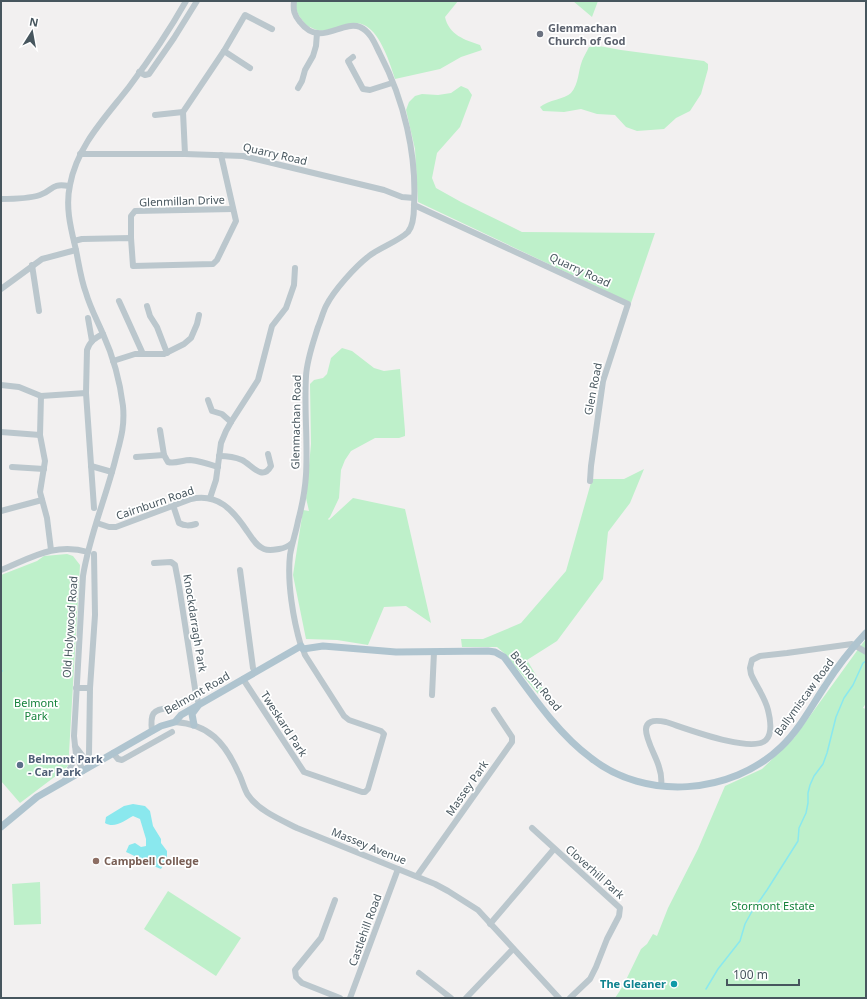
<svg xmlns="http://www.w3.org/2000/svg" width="867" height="999" font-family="'Noto Sans',sans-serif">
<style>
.green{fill:#bef0ca}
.water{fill:#8ae8ee}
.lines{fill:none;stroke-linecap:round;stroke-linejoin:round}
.stream{stroke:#8ae8ee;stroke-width:1.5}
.minor{stroke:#bbc7cd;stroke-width:6}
.major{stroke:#afc4cf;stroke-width:7}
.worship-dot{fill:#6b7280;stroke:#fff;stroke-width:1.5}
.service-dot{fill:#5c6f8a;stroke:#fff;stroke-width:1.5}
.education-dot{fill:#8d6e63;stroke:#fff;stroke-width:1.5}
.culture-dot{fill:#0f9aa8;stroke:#fff;stroke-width:1.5}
.labels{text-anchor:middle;stroke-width:3.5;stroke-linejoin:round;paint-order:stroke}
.worship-label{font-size:11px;font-weight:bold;fill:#5b616d;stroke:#fff;text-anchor:start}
.street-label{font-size:11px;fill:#47565e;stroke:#fff}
.park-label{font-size:11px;fill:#15823b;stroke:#fff}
.service-label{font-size:11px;font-weight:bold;fill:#4e5e75;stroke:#fff;text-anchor:start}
.education-label{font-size:11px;font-weight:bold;fill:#785e54;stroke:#fff;text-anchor:start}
.culture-label{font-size:11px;font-weight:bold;fill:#0d838f;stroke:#fff;text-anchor:end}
</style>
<rect width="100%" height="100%" fill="#f2f0f0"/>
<g class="green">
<path d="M296,1H458L445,17C449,35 465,40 480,45L482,50L461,57L440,69L395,79C390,63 381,35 366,26C348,16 330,38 312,28C308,26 305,25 303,21C298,15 295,9 296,1Z"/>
<path d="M573,1H598L592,17Z"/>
<path d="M599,46L621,50L704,61L708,64V69L701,94L690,111L676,118L664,129L637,131L626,127L615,115L597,114L581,109L564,112L543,111L540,107C548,100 565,99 571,93C579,84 578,71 582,61C584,56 587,51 589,47Z"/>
<path d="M461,86L468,89L472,95L460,127L437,153L432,178L436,188L461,202L522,232L655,233L631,303L418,202L415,149L406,110L409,102L415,96L422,94L438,95L451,93Z"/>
<path d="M342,348L352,351L374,368L384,371L400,369L405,431V436L399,438H375L351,451L345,460L341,470L339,498L330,517L328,519L329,520L353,498L405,509L431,623L406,606L384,607L368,645L337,640L306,639L293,575L303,510L309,511L306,498L311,444L310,384L314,380L323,378L327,374L331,358Z"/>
<path d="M644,469L630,503L608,532L603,579L557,641L527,660L543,687L538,694L504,653L497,647H462L461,639H483L521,623L566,571L592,479H624Z"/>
<path d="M67,554L73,556L80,565L69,753L70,763L65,769L20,803L1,781V575L37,561L44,556Z"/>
<path d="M866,639V703L863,708L866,709V998H615L623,986L641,949L647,944L653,934L657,936L668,908L698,849L725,786L762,769L794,738L859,648Z"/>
<path d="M40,882L41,924L14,925L12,884Z"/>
<path d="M168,891L241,938L216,976L144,929Z"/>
</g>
<path class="water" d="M133,804L145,806L150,811L153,826L161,839V843L167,851V859L161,869C149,865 138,857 126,852L129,845L135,843L141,847L146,846V839L140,819L133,816C125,820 115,829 105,823L106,817L124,806Z"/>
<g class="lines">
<g class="stream">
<path d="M1,670L2,671"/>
<path d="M706,989L718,969L740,941L745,924L751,913L767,890L798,841L799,828L806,813L808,803V793L810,785L814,776L823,764L827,753L836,717L844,698L853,685L863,663L866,661"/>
</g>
<g class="minor">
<path d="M294,1C293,10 294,15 300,22C320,48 341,20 360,27C371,32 375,44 380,54C404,100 417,155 414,206C414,214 413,226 408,232C399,241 379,248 369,256C355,267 334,290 326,306C323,312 321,320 318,327C313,343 307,359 306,376C304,409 308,442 306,475C305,491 302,506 298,521C296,532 292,543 290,555C287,582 293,619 301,646"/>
<path d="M224,51L250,68"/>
<path d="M353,57L348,61L363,89L370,90L392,83"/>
<path d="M139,72L145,75L149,74L174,38L197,1"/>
<path d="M298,88L302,81L305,70L313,56L316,46L317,33"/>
<path d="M155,115L183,112"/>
<path d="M80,154H185L243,156L384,190L402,197L414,198"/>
<path d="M185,154L183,112L224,51L245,15L272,29"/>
<path d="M1,199C14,199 28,199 40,195C54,190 50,183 69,186"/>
<path d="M414,205L628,304L603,381L591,466L590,481"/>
<path d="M131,238V216L135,211L233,209"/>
<path d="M74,241L82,239L131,238L133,266L213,264L217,260L236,221L221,155"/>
<path d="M32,265L39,311"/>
<path d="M1,289L42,259L76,250"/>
<path d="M119,301L143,354"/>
<path d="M147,306L150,316L157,327L167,353"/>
<path d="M88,318L92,341"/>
<path d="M113,361L135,354H164L184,344L191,338L197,324L199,315"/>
<path d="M1,385L19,387L41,396L86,393"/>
<path d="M41,396L40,435L45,461L40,492L47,518L51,550"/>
<path d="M208,400L212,411L222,414L231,422"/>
<path d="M160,430L164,455"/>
<path d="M1,432L40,435"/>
<path d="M219,456C227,456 235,457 242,460C251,464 262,482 271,466L268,454"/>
<path d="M136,457L164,455L168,462C175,464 183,460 190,460C200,461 209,464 218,467"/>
<path d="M91,466L112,472"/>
<path d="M12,467L44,469"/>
<path d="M210,498L216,480L221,443L226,431L231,422L258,380L272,326L286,308L294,285L295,268"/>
<path d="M173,505L179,523C185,526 189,526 196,524"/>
<path d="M94,508L86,393L87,350C90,341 95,338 103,334"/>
<path d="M1,511L42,500"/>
<path d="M97,523L109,527H116L191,499C218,493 233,510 247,531C252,538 256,546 264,549C269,551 273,550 279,549C285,548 288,547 292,543"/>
<path d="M154,563L171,562L175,565L179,586L196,695L199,704"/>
<path d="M1,570C31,558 55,542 88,552"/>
<path d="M240,570L253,668L255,672"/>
<path d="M243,679L304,772L362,792H365L368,789L384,734L381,731L349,720L344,716L305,655L303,649"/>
<path d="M76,688H90"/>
<path d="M432,695L434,652"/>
<path d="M175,722C209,724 225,743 238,772C242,779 244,789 248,795C259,811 281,820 297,828L435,884L448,891L478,910L559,998"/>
<path d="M152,731C150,714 152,709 170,708"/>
<path d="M75,746L85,759L94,764"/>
<path d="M113,753L118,759L122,760L172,732"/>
<path d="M89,754L90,688L95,615L94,554"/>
<path d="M83,771L76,755L74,736L83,576C89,537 105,500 115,461C120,441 125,428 123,406C120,382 113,356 103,334C97,320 90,307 86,293C81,280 79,265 76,250C71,229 65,207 70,185C77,146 105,118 129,87C150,59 169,31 186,1"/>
<path d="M65,780L76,755"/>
<path d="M661,786C662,779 661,773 659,767C655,751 628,714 666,722C685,728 752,754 766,740C773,733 770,718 768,710C765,697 756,686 751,674L750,668L752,660L760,656L787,653L852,644L866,652"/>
<path d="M532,828L620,908L619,916L607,939L596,967L590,979L570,998"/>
<path d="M417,876L512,742V737L494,710"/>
<path d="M335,900L321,938L295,970L296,977L302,983L340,998"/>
<path d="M490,924L554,849"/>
<path d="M419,973L451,998"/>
<path d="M350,998L398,869"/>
<path d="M466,998L513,949"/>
</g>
<g class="major">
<path d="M194,725L192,714L198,706"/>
<path d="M1,827L37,797L152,731L161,726L175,722L181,715L301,646L303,649L323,646L396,652L488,651L495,652L504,657C530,692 556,732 591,758C645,801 731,795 781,747C799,730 811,707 825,686C837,667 851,649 866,633"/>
</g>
</g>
<circle class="worship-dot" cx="540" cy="34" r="4"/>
<circle class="service-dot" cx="20" cy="765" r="4"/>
<circle class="education-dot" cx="96" cy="861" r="4"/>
<circle class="culture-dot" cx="674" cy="984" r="4"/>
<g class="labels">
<g class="worship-label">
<text x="548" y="32">Glenmachan<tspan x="548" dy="13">Church of God</tspan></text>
</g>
<g class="street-label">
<text transform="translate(275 154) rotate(13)" y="4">Quarry Road</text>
<text transform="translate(182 201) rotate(-2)" y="4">Glenmillan Drive</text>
<text transform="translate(580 270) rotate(25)" y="4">Quarry Road</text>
<text transform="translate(593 389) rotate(-79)" y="4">Glen Road</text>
<text transform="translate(296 422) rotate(-89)" y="4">Glenmachan Road</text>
<text transform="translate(155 503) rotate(-19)" y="4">Cairnburn Road</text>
<text transform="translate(195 623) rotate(81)" y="4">Knockdarragh Park</text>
<text transform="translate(70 627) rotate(-86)" y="4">Old Holywood Road</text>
<text transform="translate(536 681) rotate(51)" y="4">Belmont Road</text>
<text transform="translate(197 693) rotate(-30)" y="4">Belmont Road</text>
<text transform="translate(804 697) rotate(-54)" y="4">Ballymiscaw Road</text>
<text transform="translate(284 724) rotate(57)" y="4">Tweskard Park</text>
<text transform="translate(467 788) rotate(-55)" y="4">Massey Park</text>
<text transform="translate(369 846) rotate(22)" y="4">Massey Avenue</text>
<text transform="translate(595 872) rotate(42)" y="4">Cloverhill Park</text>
<text transform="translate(365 930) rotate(-70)" y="4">Castlehill Road</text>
</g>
<g class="park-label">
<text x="36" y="707">Belmont<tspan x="36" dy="13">Park</tspan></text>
<text x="773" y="910">Stormont Estate</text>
</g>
<g class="service-label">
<text x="28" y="763">Belmont Park<tspan x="28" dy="13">- Car Park</tspan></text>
</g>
<g class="education-label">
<text x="104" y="865">Campbell College</text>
</g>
<g class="culture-label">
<text x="666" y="988">The Gleaner</text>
</g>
</g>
<rect width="867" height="999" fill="none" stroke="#47565e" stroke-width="4"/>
<g transform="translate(32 32) rotate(11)" stroke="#ffffff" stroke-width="3" paint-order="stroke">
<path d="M0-3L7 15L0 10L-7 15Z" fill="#47565e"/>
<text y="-6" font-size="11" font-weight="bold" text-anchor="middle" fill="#47565e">N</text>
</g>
<path d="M727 979v6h72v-6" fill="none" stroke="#47565e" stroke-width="2"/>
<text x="733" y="979" font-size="12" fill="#47565e" stroke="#ffffff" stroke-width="3" paint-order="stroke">100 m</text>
</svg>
